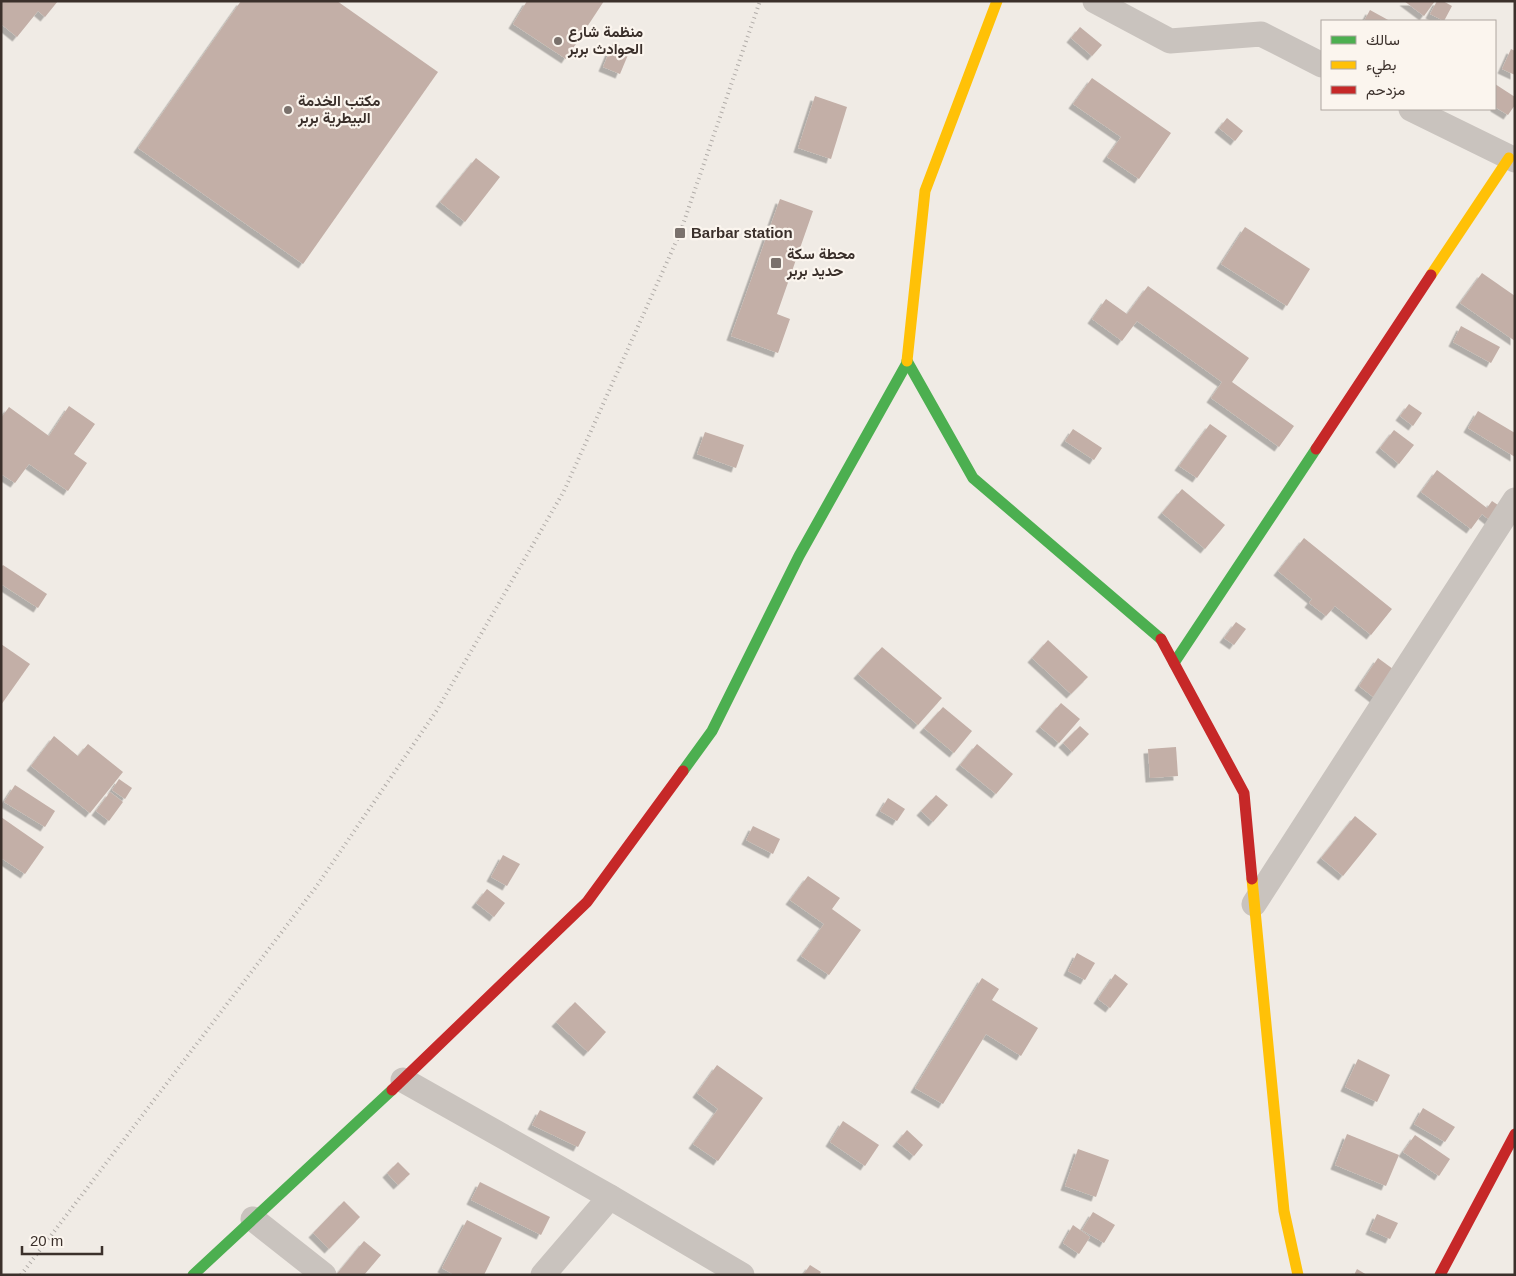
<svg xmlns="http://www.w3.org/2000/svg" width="1516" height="1276" font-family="Arial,Vazirmatn,sans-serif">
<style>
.building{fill:#c3afa7;filter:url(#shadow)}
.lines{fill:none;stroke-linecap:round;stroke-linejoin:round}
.street{stroke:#c9c3be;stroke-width:25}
.fast{stroke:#4caf50;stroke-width:11}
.slow{stroke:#ffc107;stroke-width:11}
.jam{stroke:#c62828;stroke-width:11}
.rail{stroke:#b1aca8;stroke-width:4;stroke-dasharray:1 4;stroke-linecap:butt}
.poi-dot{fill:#7a716c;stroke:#fbf5ee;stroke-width:2}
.labels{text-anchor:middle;stroke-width:4.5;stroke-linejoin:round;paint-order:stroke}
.poi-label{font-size:15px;font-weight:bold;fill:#3b302b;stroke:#fbf5ee;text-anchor:start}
</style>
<defs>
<filter id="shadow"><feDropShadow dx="-4.5" dy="4.5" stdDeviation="0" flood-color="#0004"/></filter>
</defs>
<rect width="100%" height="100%" fill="#f0ebe5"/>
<g class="building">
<path d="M1,1H58L45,17L38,11L17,37L1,24Z"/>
<path d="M241,1H337L438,72L303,264L138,148Z"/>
<path d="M527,1H604L566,59L513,24Z"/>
<path d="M1404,1H1435L1424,16Z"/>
<path d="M1437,1H1443L1452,6L1444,21L1430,14Z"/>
<path d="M1370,10L1390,21H1364Z"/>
<path d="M1080,27L1102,45L1092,56L1071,38Z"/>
<path d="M613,43L630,50L620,74L603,67Z"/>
<path d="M1511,49L1515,51V75L1502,69Z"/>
<path d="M1092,78L1171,133L1139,179L1107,157L1121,137L1073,104Z"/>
<path d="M1495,84L1515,97V105L1508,115L1495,107Z"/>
<path d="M815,96L847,107L831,159L798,148Z"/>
<path d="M1227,118L1243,131L1235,141L1219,128Z"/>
<path d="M476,158L500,177L465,222L440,202Z"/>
<path d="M780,199L813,211L777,314L790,319L778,353L731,336Z"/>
<path d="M1245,227L1310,269L1287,306L1221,264Z"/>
<path d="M1482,273L1515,296V341L1460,303Z"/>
<path d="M1148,286L1249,358L1232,382L1294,426L1279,447L1211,398L1222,382L1137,321L1122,341L1092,319L1106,299L1127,314Z"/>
<path d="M1461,326L1500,347L1491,363L1453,342Z"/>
<path d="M1409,404L1422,413L1413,426L1400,416Z"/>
<path d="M69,406L95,424L74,454L87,463L68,491L29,464L15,483L1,474V418L9,407L49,436Z"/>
<path d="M1478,411L1515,433V457L1468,428Z"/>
<path d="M1210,424L1227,436L1197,478L1179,466Z"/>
<path d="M1073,429L1102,448L1094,460L1065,441Z"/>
<path d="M1394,430L1414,445L1399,464L1380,448Z"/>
<path d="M705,432L744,445L736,468L697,454Z"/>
<path d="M1437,470L1487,508L1492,501L1504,509L1493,523L1482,514L1471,529L1421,492Z"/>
<path d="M1182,489L1225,525L1205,549L1162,513Z"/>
<path d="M1304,538L1392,609L1371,635L1335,606L1326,616L1309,603L1312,599L1278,571Z"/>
<path d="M3,565L47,594L38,608L1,584V567Z"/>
<path d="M1236,622L1246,629L1234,645L1224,638Z"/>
<path d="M1048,640L1088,677L1071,694L1032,658Z"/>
<path d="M1,644L30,664L1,705Z"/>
<path d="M882,647L942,698L918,725L858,674Z"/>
<path d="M1378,658L1397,672L1377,700L1359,686Z"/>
<path d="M1061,703L1080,719L1059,743L1040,727Z"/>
<path d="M943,707L972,731L954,753L924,728Z"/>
<path d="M1080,726L1089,734L1072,752L1063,743Z"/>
<path d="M54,736L78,756L88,744L123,772L90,813L31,766Z"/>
<path d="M977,744L1013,774L996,794L960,765Z"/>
<path d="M1176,747L1178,776L1150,778L1148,749Z"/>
<path d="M119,779L132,788L125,799L112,790Z"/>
<path d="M15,785L55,811L45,827L4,802Z"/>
<path d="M110,792L123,802L109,821L96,811Z"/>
<path d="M936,795L948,805L933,822L921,811Z"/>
<path d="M888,798L905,809L897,821L880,811Z"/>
<path d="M1355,816L1377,834L1343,876L1321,858Z"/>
<path d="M1,817L44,847L25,874L1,858Z"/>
<path d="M753,826L780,839L773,854L746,840Z"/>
<path d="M503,855L520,864L507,886L491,877Z"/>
<path d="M808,876L840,898L832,909L861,930L829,975L801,956L824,924L790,900Z"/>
<path d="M487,889L505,903L494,917L476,903Z"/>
<path d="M1077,953L1095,963L1085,980L1068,971Z"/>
<path d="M1115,974L1128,984L1110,1008L1098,999Z"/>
<path d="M982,978L999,989L992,1000L1038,1028L1021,1056L986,1034L943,1104L915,1088Z"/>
<path d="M575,1002L606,1032L588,1052L556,1022Z"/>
<path d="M1358,1059L1390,1075L1377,1102L1345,1087Z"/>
<path d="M717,1065L763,1098L718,1161L693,1144L718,1109L697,1093Z"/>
<path d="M1423,1108L1455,1127L1445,1142L1414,1124Z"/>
<path d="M540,1110L586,1132L578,1147L532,1125Z"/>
<path d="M843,1121L879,1145L865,1166L830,1142Z"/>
<path d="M907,1130L923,1145L914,1156L897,1142Z"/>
<path d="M1347,1134L1399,1155L1386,1186L1335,1165Z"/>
<path d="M1415,1135L1450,1159L1439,1176L1403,1152Z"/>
<path d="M1078,1149L1109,1160L1096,1197L1065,1186Z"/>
<path d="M398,1162L410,1174L398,1185L387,1173Z"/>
<path d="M480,1182L550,1217L541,1235L471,1200Z"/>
<path d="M344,1201L360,1217L329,1249L313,1233Z"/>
<path d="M1093,1212L1115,1225L1104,1243L1082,1230Z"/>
<path d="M1377,1214L1398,1223L1390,1239L1370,1230Z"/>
<path d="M467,1220L502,1238L484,1275H454L442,1268Z"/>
<path d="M1073,1225L1090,1237L1079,1254L1063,1243Z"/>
<path d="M364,1241L381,1255L364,1275H336Z"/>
<path d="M810,1265L821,1272L819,1275H803Z"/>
<path d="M1357,1269L1367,1275H1354Z"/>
</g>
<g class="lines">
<g class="street">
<path d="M1095,1L1170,41L1261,34L1322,65"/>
<path d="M1411,109L1515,160"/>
<path d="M1254,904L1515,500"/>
<path d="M403,1080L610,1197L742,1275"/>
<path d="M253,1219L324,1275"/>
<path d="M543,1275L610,1197"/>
</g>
<g class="fast">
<path d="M907,361L973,478L1161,639"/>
<path d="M1174,663L1316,449"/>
<path d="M683,771L712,731L799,556L907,363"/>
<path d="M193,1275L392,1090"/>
</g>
<g class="slow">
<path d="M1431,275L1509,158"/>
<path d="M907,361L925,191L997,1"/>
<path d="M1252,879L1284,1211L1298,1275"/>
</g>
<g class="jam">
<path d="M1316,449L1431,275"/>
<path d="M1161,639L1244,793L1252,879"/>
<path d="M392,1090L587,902L683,771"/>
<path d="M1440,1275L1515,1134"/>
</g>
<path class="rail" d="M21,1275L316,887L437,710L564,491L680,233L760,1"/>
</g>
<g class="poi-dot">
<circle cx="558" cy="41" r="5"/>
<circle cx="288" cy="110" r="5"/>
<rect x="674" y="227" width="12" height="12" rx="2.5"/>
<rect x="770" y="257" width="12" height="12" rx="2.5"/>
</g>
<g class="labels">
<g class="poi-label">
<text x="568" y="37">منظمة شارع<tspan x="568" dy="17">الحوادث بربر</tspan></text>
<text x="298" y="106">مكتب الخدمة<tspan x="298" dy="17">البيطرية بربر</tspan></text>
<text x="691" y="238">Barbar station</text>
<text x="787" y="259">محطة سكة<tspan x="787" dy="17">حديد بربر</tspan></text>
</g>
</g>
<rect width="1516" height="1276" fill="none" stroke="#3b302b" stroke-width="5"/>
<rect x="1321" y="20" width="175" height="90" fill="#fbf5ee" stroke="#aea6a0"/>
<rect x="1331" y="36" width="25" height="8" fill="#4caf50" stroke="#aea6a0"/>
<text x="1366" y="45" font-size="15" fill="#3b302b">سالك</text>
<rect x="1331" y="61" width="25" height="8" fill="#ffc107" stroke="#aea6a0"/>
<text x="1366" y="70" font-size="15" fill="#3b302b">بطيء</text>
<rect x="1331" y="86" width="25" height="8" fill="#c62828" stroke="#aea6a0"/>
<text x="1366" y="95" font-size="15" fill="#3b302b">مزدحم</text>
<path d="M22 1246v8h80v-8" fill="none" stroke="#3b302b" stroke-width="2.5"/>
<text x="30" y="1246" font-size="15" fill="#3b302b" stroke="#fbf5ee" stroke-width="4" paint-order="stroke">20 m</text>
</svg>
